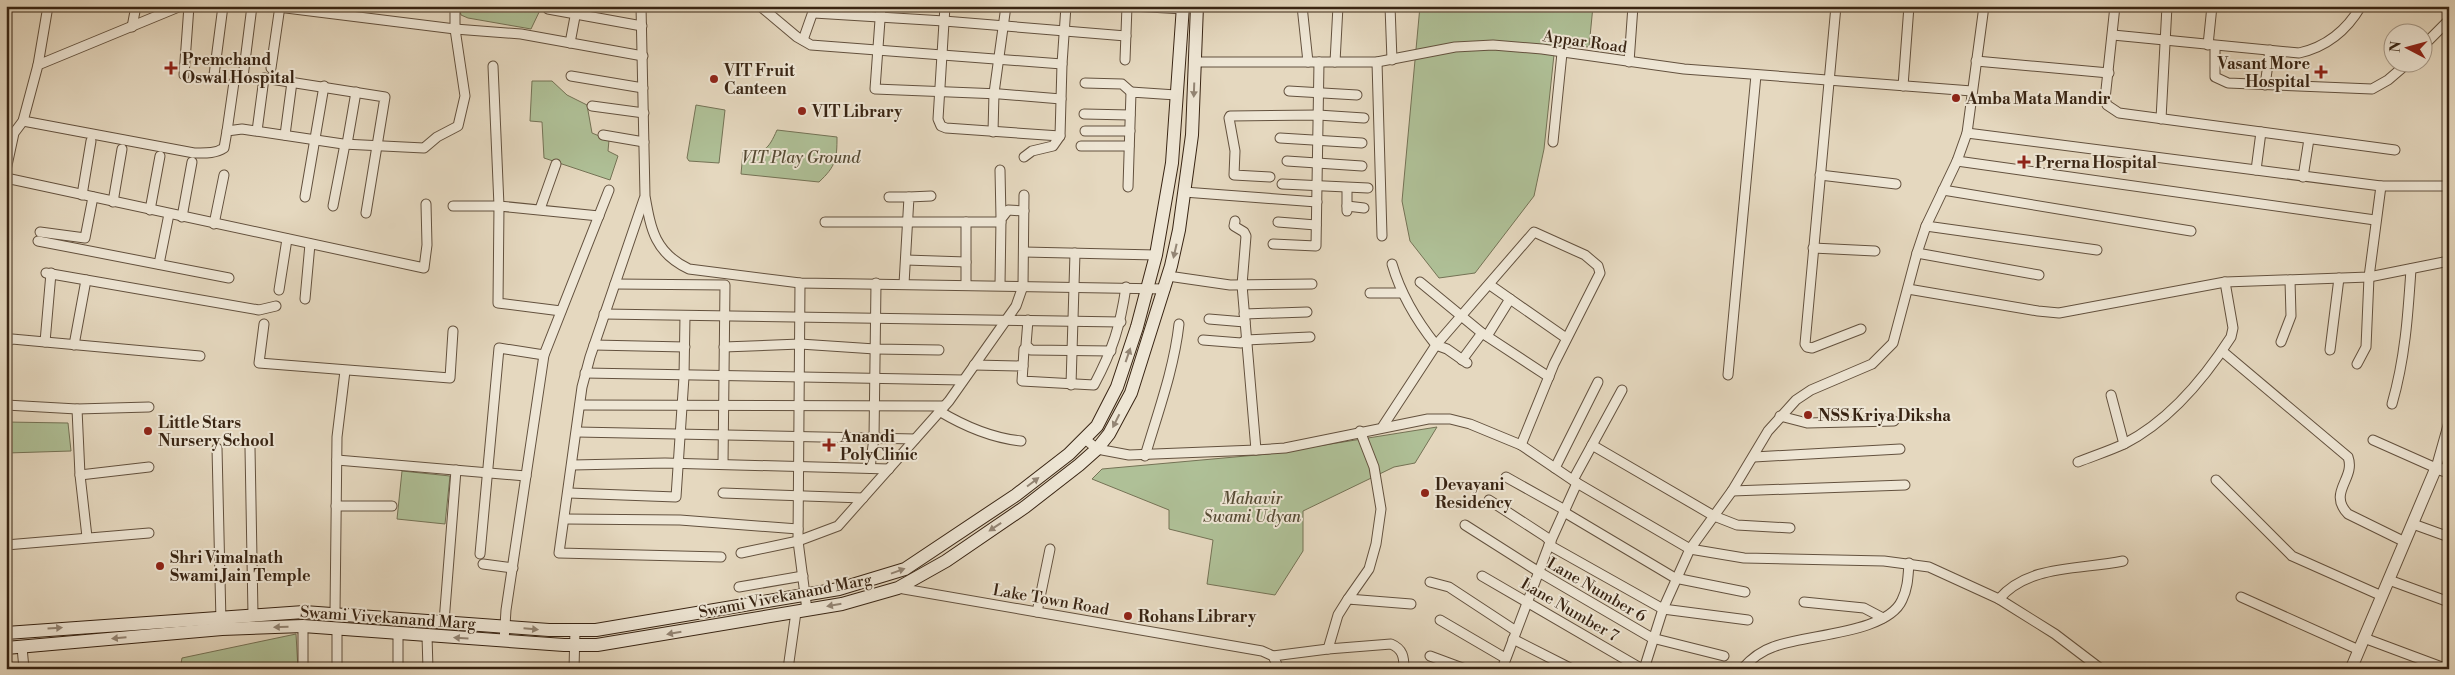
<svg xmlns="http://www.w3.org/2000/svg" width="2455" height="675" font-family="'Libre Bodoni',serif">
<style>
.green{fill:#afc097;stroke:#747255}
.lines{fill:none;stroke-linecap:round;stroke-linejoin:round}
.minor-casing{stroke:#63513e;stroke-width:11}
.tertiary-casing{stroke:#63513e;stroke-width:13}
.secondary-casing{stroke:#382413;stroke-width:14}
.minor{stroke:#eee6d5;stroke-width:9}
.tertiary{stroke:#eee6d5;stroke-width:11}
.secondary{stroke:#eee6d5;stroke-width:12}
.oneway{fill:#938574}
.poi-dot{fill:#8f2418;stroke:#eee6d5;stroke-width:2}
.labels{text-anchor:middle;stroke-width:4;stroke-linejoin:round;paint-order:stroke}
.street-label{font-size:16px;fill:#382413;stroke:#eee6d5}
.poi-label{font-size:16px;font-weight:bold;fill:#382413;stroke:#eee6d5;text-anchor:start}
.park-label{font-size:16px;font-style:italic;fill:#564b34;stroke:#eee6d5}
</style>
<rect width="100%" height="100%" fill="#e5d8bf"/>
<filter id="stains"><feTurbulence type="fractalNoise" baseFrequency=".004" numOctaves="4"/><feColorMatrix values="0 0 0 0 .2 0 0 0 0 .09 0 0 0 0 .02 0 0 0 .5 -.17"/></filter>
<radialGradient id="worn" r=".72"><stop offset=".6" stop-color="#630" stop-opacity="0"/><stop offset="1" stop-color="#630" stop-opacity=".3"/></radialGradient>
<g class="green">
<path d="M459,6H542L531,29L468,18L461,15Z"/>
<path d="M1420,6H1593L1589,47L1555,45L1544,149L1534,196L1475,273L1439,278L1410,241L1402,201Z"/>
<path d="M532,81H552L567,95L587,105L592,133L609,140L608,151L618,156L610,180L544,158L542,122L530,121Z"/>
<path d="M696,105L725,110L719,163L689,161L687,158Z"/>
<path d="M777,130L837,137C837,159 836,166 819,182L741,174L743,152C765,153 768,150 777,130Z"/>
<path d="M6,422L68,423L71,451L7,453Z"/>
<path d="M1437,427L1415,463L1394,467L1303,511V551L1275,595L1207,584L1213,540L1169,529V510L1092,479L1102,469L1268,454Z"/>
<path d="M402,471L450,476L445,524L397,519Z"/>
<path d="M296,634L298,669H180L182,658Z"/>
</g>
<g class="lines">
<defs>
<g id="minor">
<path d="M270,6L455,29L521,34L643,56"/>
<path d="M641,6L645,196C651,230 655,253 689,269L800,283L1165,289"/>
<path d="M760,6L797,37L811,45L1062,64L1066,6"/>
<path d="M881,6L875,89L1000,94L1061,99"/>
<path d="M945,6L938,119L941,126L946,128L1060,136"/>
<path d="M1132,6L1183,9"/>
<path d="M1302,6L1308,62"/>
<path d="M1390,6L1392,60"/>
<path d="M1836,6L1805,344L1807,347L1812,348L1861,329"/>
<path d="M2115,6L2105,99L2107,105L2119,113L2395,150"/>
<path d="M548,9L642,26"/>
<path d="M814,13L944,21L1126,36"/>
<path d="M132,27L136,6"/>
<path d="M2113,35L2299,53C2326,47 2347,30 2361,6"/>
<path d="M803,40L815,6"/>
<path d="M570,43L577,6"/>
<path d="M2208,45L2212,6"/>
<path d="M2215,46V77L2228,83L2372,89L2388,80L2409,62"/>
<path d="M2422,47L2449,20"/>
<path d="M1125,60L1127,6"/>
<path d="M1976,61L2109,73"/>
<path d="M1195,62H1377L1455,47L1493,45L1542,49L1684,69L1972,91"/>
<path d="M1335,62L1338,6"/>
<path d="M1377,62L1382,236"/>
<path d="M1629,62L1633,6"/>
<path d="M38,65L48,6"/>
<path d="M493,66L499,206L599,216"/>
<path d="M271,68L280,6"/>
<path d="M184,75L189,6"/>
<path d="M214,75L223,6"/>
<path d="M571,76L643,88"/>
<path d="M243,77L252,6"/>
<path d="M1085,83L1122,84L1131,92"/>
<path d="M2265,85L2270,50"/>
<path d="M1903,86L1909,6"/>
<path d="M1289,91L1357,95"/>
<path d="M592,106L644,113"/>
<path d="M1084,114L1130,115"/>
<path d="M2161,119L2167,6"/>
<path d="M23,121L194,153C204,153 215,154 224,148L227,131L242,129L343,144L424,148L437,137L458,126L465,96L455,29V6"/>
<path d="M227,131L234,82"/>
<path d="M257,131L264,78L385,97L366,213"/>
<path d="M1085,131H1130"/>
<path d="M993,132L994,93L1006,6"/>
<path d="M1967,133L2381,186H2449"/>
<path d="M285,135L292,82"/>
<path d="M603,135L644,142"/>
<path d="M1280,138L1362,143"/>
<path d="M1553,142L1562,53"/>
<path d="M347,144L356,92"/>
<path d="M1081,146H1129"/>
<path d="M1024,157L1032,151L1053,146L1060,136L1062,64"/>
<path d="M1287,161L1362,166"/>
<path d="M1957,161L2375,220"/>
<path d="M6,170L14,133L23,121L38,65L181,6"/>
<path d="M1000,170L1001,218"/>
<path d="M2256,170L2261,132"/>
<path d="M1820,175L1896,184"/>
<path d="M1270,177L1234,175L1235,151L1229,118L1230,116L1318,115L1364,118"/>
<path d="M2303,177L2309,139"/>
<path d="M6,178L424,268L427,245L426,204"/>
<path d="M1282,184L1368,188"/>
<path d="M1128,187L1131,92L1176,95"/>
<path d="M1943,190L2191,231"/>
<path d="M1184,192L1317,202"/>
<path d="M82,195L91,141"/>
<path d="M305,197L324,86"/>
<path d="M889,197H909"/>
<path d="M644,199L590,357L582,387L559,553L721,557"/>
<path d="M113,202L122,149"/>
<path d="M333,206L345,144"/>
<path d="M453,206H499L498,303L561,311"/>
<path d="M1347,206L1364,208"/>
<path d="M540,209L556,164"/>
<path d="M150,210L160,156"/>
<path d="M1347,211V188"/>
<path d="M182,217L192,162"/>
<path d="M1235,221L1234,226L1244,232L1246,236L1242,285L1256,450"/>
<path d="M825,222H1001"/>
<path d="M966,222V285"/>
<path d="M1278,222L1316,225"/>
<path d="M214,224L224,175"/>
<path d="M1926,226L2097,250"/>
<path d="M40,232L85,238L93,197"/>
<path d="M38,241L229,278"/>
<path d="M1273,244L1316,246L1319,62"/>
<path d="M1813,248L1875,251"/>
<path d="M1024,252L1156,255"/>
<path d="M1917,253L2039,275"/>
<path d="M906,260L966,262"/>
<path d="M159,264L169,214"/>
<path d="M46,273L259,310L276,306"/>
<path d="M1168,276L1230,285L1312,284"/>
<path d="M1420,282L1482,333L1462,360"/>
<path d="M800,283L798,541L807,610"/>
<path d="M615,284L725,285L723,464"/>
<path d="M904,284L909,197L931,196"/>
<path d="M1000,285L1001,219L1008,210L1024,211"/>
<path d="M1908,289L2038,311L2059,313L2225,282L2369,277L2449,261"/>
<path d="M279,290L287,239"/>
<path d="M1370,293H1402"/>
<path d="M305,299L310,244"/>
<path d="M1510,299L1566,338"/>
<path d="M604,314L1121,322"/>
<path d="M1244,314L1307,312"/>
<path d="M1209,319L1245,322"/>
<path d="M1028,320L1026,345L1031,350L1111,351"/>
<path d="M264,324L259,363L450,378L453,331"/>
<path d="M1482,333L1549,377"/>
<path d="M1487,336L1510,299L1490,285"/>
<path d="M1203,340L1241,343L1246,340L1310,337"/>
<path d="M45,342L51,273"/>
<path d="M2281,342L2291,316L2290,280"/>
<path d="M6,343L12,339L200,356"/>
<path d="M74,345L86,280"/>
<path d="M594,345L685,347"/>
<path d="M724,347L800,344L875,349L939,350"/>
<path d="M2330,350L2339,278"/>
<path d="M2222,351L2348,457C2356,479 2327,492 2348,514L2405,542"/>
<path d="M1467,363L1447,349L1436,345L1534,232L1585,255L1598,266L1600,273L1554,364L1521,445"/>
<path d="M2357,364L2366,347L2369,277L2381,186"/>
<path d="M974,365L1023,366L1022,381L1094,385C1113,349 1120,327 1126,287"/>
<path d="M1023,366L1024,349"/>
<path d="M585,373L963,380"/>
<path d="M1728,375L1756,75"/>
<path d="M1071,385L1075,253"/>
<path d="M2111,395L2124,444"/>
<path d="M2392,404C2405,359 2408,315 2411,269"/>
<path d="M6,405L77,409L149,407"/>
<path d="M580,405L944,406"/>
<path d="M77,409L80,475L87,537"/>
<path d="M939,411C964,426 992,438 1021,441"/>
<path d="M1780,416L1807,423L1894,421"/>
<path d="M1383,426L1436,345C1416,320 1401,295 1392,264"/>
<path d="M577,432L915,439"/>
<path d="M1084,438L1097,449L1129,455L1256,450L1285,448L1428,419H1450L1470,424L1521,445L1577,483L1690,549L1744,558L1884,561L1929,567L1999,599L2055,634L2101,669"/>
<path d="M2373,440L2436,468L2449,422"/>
<path d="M1592,445L1714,516L1737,525L1790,528"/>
<path d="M217,448L221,622"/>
<path d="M250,448L253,614"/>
<path d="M1145,456C1158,412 1174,369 1179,324"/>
<path d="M1754,457L1900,449"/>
<path d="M337,460L526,476"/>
<path d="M2078,462C2093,456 2109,451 2124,444C2169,421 2204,379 2231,337L2233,328L2225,282"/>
<path d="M573,465L665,463L889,469"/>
<path d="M870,468L874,438L876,283"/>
<path d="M1555,468L1598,382"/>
<path d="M80,475L149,467"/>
<path d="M1506,477L1565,510"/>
<path d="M1573,480L1622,390"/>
<path d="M2216,480L2292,556L2382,596"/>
<path d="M1732,491L1905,485"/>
<path d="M569,493L676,497L684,377L685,316"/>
<path d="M723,493L863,498"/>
<path d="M1489,500L1546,537L1551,542"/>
<path d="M336,506H392"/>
<path d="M1564,512L1675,578L1745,592"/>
<path d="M565,519L680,520L798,529"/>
<path d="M2413,524L2449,537"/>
<path d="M1465,525L1539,572L1652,638L1724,656"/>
<path d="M6,545L149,533"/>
<path d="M1549,545L1663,609L1748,620"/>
<path d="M741,553L798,541L838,526L949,401L1016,306L1023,286L1024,195"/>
<path d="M480,554L499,348L544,355"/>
<path d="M483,564L513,568"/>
<path d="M1482,576L1642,669"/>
<path d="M2389,580L2449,602"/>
<path d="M1430,582L1449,587L1516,631"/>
<path d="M739,587L803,576"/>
<path d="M898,588L1262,651L1273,656L1279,669"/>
<path d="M2241,597L2359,650"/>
<path d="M1348,599L1369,569L1376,544L1381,509L1374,467L1360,431"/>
<path d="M1999,599C2029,564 2081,570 2123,561"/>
<path d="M1804,602L1864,608L1883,618"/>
<path d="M1037,612L1050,549"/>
<path d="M335,613L337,437L345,371"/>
<path d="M1440,620L1505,658"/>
<path d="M444,622L456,470"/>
<path d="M303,626V669"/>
<path d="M337,629V669"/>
<path d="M398,634V669"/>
<path d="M427,636L428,669"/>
<path d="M2364,638L2447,669"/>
<path d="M1513,639L1572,669"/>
<path d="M504,641L506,610L544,355L609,190"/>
<path d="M22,647L24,669"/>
<path d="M1328,649L1338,615L1348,599L1411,604"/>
<path d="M1273,656L1328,649L1391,644C1403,649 1404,657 1404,669"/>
<path d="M1430,656L1465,669"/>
<path d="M574,669L575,630"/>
<path d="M788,669L796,612"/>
<path d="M1502,669L1549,545L1577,483"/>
<path d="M1644,669L1663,609L1690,549L1732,491L1768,431L1796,400L1811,390L1872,364L1893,343L1917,253L1926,226L1957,161L1967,133L1984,6"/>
<path d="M1742,669C1750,660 1761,651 1773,647C1805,634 1887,634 1902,600C1908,588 1908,576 1909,563"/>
</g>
<path id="tertiary" d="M2351,669L2436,468L2449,472"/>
<g id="secondary">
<path d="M6,633L304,612L549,630H596L839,589L905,569L1016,495L1069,454L1097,426L1117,387L1137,327L1156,255L1172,163L1183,6"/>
<path d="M6,648L222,629L303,626L564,645H597L842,604L898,588L946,561L1025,507L1079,465L1097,449L1109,434L1131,393L1171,266L1179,230L1192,135L1197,6"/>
</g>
</defs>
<use href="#minor" class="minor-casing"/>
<use href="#tertiary" class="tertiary-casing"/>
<use href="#secondary" class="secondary-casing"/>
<use href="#minor" class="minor"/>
<use href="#tertiary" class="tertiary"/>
<use href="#secondary" class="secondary"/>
</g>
<defs><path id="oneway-solid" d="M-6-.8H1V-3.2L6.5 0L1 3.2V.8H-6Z" transform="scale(1.25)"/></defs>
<g class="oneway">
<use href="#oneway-solid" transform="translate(1194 90) rotate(92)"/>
<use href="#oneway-solid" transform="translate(1175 251) rotate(103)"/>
<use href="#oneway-solid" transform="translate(1128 355) rotate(-71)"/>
<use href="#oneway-solid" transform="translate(1116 421) rotate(117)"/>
<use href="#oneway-solid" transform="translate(1033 482) rotate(-37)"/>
<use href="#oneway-solid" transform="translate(995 527) rotate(146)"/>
<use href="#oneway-solid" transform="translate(898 571) rotate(-20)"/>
<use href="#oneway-solid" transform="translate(834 605) rotate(170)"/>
<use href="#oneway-solid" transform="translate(281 627) rotate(179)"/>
<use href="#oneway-solid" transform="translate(55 628) rotate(-4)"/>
<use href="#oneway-solid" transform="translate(531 629) rotate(5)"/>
<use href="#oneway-solid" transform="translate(674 633) rotate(170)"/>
<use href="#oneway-solid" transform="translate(119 638) rotate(175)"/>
<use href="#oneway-solid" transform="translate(461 638) rotate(-176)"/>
</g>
<g class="poi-dot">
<path d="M168.5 60.5h5v5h5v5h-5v5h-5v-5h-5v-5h5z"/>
<path d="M2318.5 64.5h5v5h5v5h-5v5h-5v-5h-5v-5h5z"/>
<circle cx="714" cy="79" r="5"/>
<circle cx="1956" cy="98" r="5"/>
<circle cx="802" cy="111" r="5"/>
<path d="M2021.5 154.5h5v5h5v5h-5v5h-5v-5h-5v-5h5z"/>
<circle cx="1808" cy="415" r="5"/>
<circle cx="148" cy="431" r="5"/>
<path d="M826.5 437.5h5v5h5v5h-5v5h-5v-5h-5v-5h5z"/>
<circle cx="1425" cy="493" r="5"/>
<circle cx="160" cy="566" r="5"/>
<circle cx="1128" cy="616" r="5"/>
</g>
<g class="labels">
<g class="street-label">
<text transform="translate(1585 41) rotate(8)" y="6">Appar Road</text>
<text transform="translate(1597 589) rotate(30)" y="6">Lane Number 6</text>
<text transform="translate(785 595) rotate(-11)" y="6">Swami Vivekanand Marg</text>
<text transform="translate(1051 599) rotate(10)" y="6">Lake Town Road</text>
<text transform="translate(1570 609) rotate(30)" y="6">Lane Number 7</text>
<text transform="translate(388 617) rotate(4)" y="6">Swami Vivekanand Marg</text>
</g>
<g class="poi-label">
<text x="182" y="65">Premchand<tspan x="182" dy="18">Oswal Hospital</tspan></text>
<text x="2310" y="69" text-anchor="end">Vasant More<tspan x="2310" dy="18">Hospital</tspan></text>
<text x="724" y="76">VIT Fruit<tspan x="724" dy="18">Canteen</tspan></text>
<text x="1966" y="104">Amba Mata Mandir</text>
<text x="812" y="117">VIT Library</text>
<text x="2035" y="168">Prerna Hospital</text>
<text x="1818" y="421">NSS Kriya Diksha</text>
<text x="158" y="428">Little Stars<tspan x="158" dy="18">Nursery School</tspan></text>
<text x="840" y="442">Anandi<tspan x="840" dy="18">PolyClinic</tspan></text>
<text x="1435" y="490">Devayani<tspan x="1435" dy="18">Residency</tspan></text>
<text x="170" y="563">Shri Vimalnath<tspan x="170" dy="18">Swami Jain Temple</tspan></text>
<text x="1138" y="622">Rohans Library</text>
</g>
<g class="park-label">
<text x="801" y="163">VIT Play Ground</text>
<text x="1252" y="504">Mahavir<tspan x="1252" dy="18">Swami Udyan</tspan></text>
</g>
</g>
<rect width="2455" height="675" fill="none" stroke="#e5d8bf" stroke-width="25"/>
<rect x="8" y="8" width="2440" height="660" fill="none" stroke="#382413" stroke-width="2.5"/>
<rect x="12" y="12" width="2430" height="650" fill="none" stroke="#382413"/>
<g transform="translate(2408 48) rotate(276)"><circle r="24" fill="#eee6d5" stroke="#a59887"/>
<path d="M0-4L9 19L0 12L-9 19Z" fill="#8f2418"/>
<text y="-8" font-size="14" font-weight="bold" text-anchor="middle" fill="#382413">N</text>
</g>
<rect width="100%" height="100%" filter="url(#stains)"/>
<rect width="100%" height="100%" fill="url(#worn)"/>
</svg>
